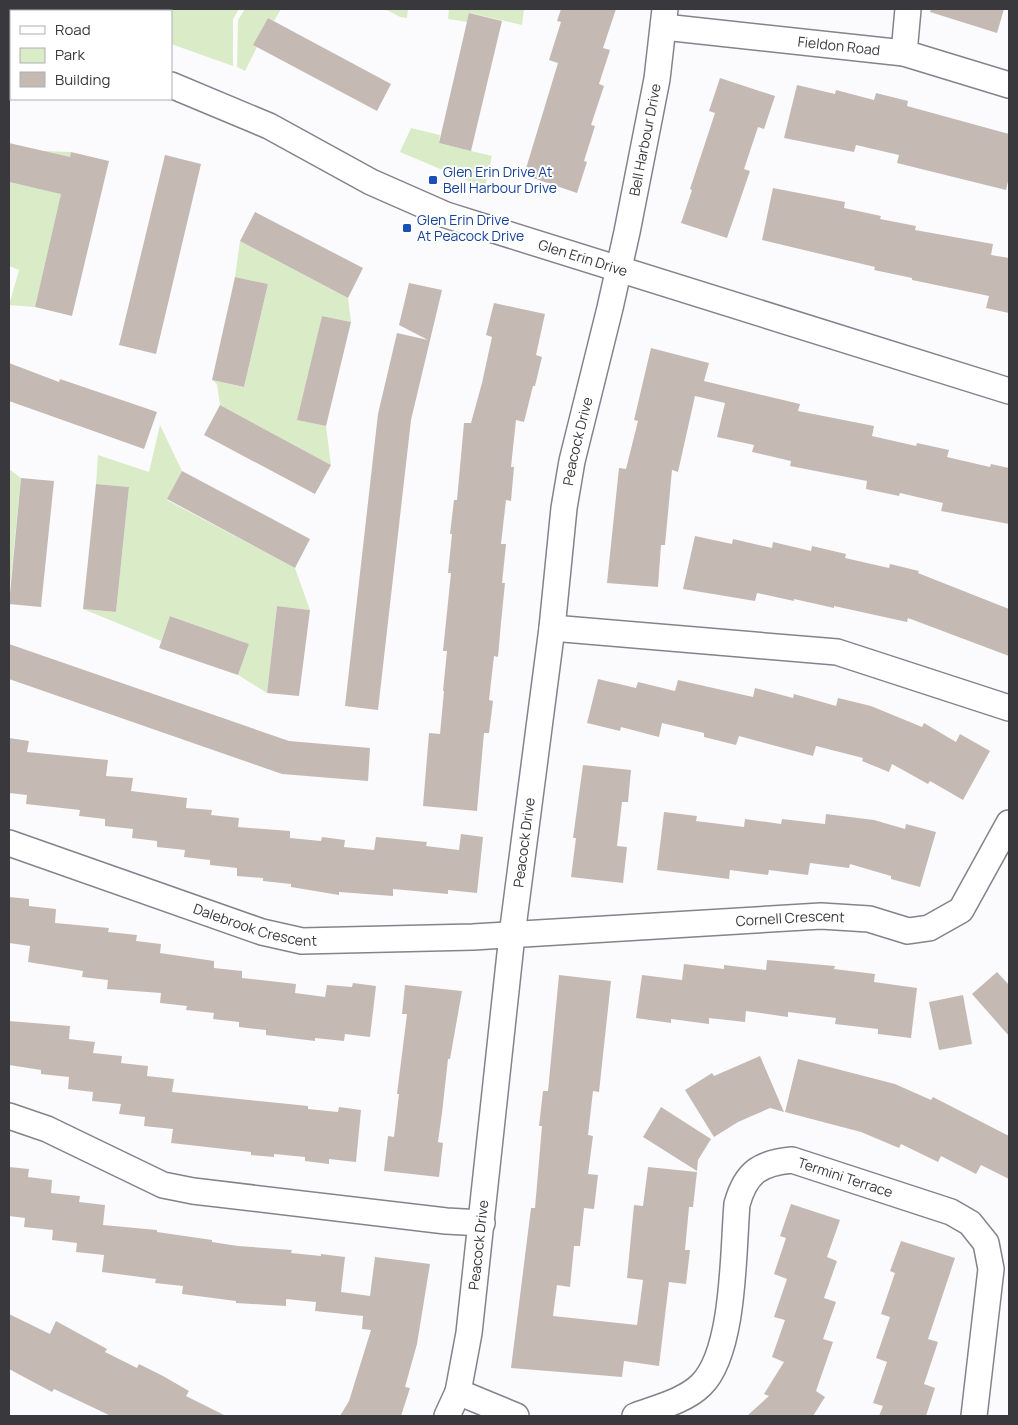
<svg xmlns="http://www.w3.org/2000/svg" width="1018" height="1425" font-family="Manrope,sans-serif">
<style>
.green{fill:#daecc7}
.building{fill:#c4bab3}
.lines{fill:none;stroke-linecap:round;stroke-linejoin:round}
.minor-casing{stroke:#84828c;stroke-width:28}
.minor{stroke:#fff;stroke-width:25}
.transit-dot{fill:#1a4fb4;stroke:#fff;stroke-width:2}
.labels{text-anchor:middle;stroke-width:4;stroke-linejoin:round;paint-order:stroke}
.street-label{font-size:14px;fill:#39383d;stroke:#fff}
.transit-label{font-size:14px;fill:#164399;stroke:#fff;text-anchor:start}
</style>
<rect width="100%" height="100%" fill="#fbfbfd"/>
<g class="green">
<path d="M124,9H239L233,19V66L171,44V11H124Z"/>
<path d="M245,9H281L274,21L268,18L254,45L257,47L245,71L237,67L238,20Z"/>
<path d="M385,9H408L407,18L400,17Z"/>
<path d="M449,9H524L522,25L470,13L467,22L448,19Z"/>
<path d="M411,128L440,135L439,143L492,156L485,188L400,152Z"/>
<path d="M44,151L71,152L35,307L9,305L19,270L9,266V182L36,188Z"/>
<path d="M240,241L348,298L351,322L322,316L298,420L326,426L331,465L220,405L217,384L212,380L244,387L268,284L235,277Z"/>
<path d="M160,425L182,471L167,500L295,568L310,610L277,606L267,693L238,675L249,644L171,616L161,641L83,609L116,612L129,487L96,484L98,455L149,472Z"/>
<path d="M9,469L21,478L9,597Z"/>
</g>
<g class="building">
<path d="M561,9H616L603,48L610,50L599,84L604,86L591,125L595,126L584,161L587,162L577,193L524,175L558,63L549,60L561,22L557,21Z"/>
<path d="M931,9H1004L997,33L930,12Z"/>
<path d="M469,13L502,21L471,151L439,143Z"/>
<path d="M268,18L391,84L377,111L253,45Z"/>
<path d="M720,78L775,96L764,129L758,127L744,169L750,171L727,238L681,223L692,190L690,189L715,113L709,111Z"/>
<path d="M797,85L835,94L836,90L874,100L876,93L908,101L907,106L1009,134V177L1006,190L897,163L899,155L856,145L854,152L784,138Z"/>
<path d="M9,143L70,157L71,152L109,161L72,316L35,307L61,194L9,182Z"/>
<path d="M165,155L201,164L156,354L119,345Z"/>
<path d="M773,188L845,202L844,208L881,216L880,219L916,226L915,230L993,244L991,255L1009,258V313L986,308L989,296L912,280V278L874,270L875,267L762,240Z"/>
<path d="M255,212L363,268L348,298L240,241Z"/>
<path d="M235,277L268,284L244,387L212,380Z"/>
<path d="M409,283L442,290L411,420L378,710L345,706L378,414L397,333L428,340L399,325Z"/>
<path d="M494,303L545,314L536,355L542,357L535,386H533L524,422L516,420L511,467H514L511,501L506,500L501,544H506L502,583H505L501,623L498,657L494,656L489,700L493,701L489,733H484L477,811L423,806L429,733L440,734L444,691H443L447,651H443L451,573H448L452,534H450L454,500H457L464,423H471L482,383L492,337L486,335Z"/>
<path d="M322,316L351,322L326,426L297,420Z"/>
<path d="M651,348L709,363L704,381L800,404L798,411L874,426L872,436L916,446L917,443L949,450L947,457L990,467L991,464L1009,468V524L941,511L943,503L900,493L899,496L866,489L867,481L790,466L791,461L752,452L754,445L717,437L725,403L695,396L678,472L672,470L665,545H661L658,587L607,583L619,468L626,469L638,421L634,420Z"/>
<path d="M9,363L59,382L60,379L157,412L144,449L9,401Z"/>
<path d="M220,405L331,465L315,494L204,435Z"/>
<path d="M182,471L310,539L295,568L167,499Z"/>
<path d="M21,478L54,481L41,607L9,604Z"/>
<path d="M96,484L129,487L116,612L83,609Z"/>
<path d="M695,536L732,544L733,539L772,548L773,542L811,551L812,546L846,554L845,558L889,568L890,564L919,571L918,573L1009,609V656L908,618L907,622L834,606V608L794,599V601L757,593L755,601L683,589Z"/>
<path d="M277,606L310,610L299,696L267,693Z"/>
<path d="M170,616L249,644L238,675L159,648Z"/>
<path d="M9,644L289,741L370,748L368,781L282,774L9,679Z"/>
<path d="M598,679L636,688L638,682L675,691L678,680L753,697L755,688L793,698L794,694L836,706L838,698L871,706L922,727L924,723L956,742L960,734L990,751L963,800L930,781L928,784L892,764L889,772L862,761L863,758L816,746L813,756L739,736L736,745L704,737V733L662,723L659,737L621,727L620,731L587,723Z"/>
<path d="M9,738L29,741L27,752L108,760L106,776L133,778L131,791L187,798L186,808L212,810L211,815L239,818L238,827L290,831V838L321,841L322,837L345,840L344,847L374,850L376,837L427,842L426,846L459,850L461,834L483,837L477,893L448,890V894L393,889V896L339,892V895L291,887V884L263,881V878L237,876V868L210,865V860L184,857L185,850L157,847V841L132,838L133,829L105,826V819L79,816L80,810L26,804L27,795L9,793Z"/>
<path d="M583,765L631,770L628,802H622L617,846L627,847L623,883L571,877L576,838H573Z"/>
<path d="M664,812L697,816L696,821L744,827L745,819L781,824L782,819L825,824L826,814L874,820L905,829L906,824L936,832L920,887L891,879V876L850,864L849,868L810,863L808,875L769,870L768,875L730,870L729,879L657,870Z"/>
<path d="M9,897L29,899V906L56,909L55,923L109,928L108,932L137,935L136,941L161,944L160,953L214,961V968L242,971V978L296,984L295,993L325,997L327,985L352,987L353,983L376,986L370,1037L345,1034L344,1041L315,1038V1041L266,1035V1030L239,1027V1022L213,1019L214,1013L186,1010L187,1006L160,1003L161,993L107,989L108,980L82,977L83,971L28,962L30,946L9,943Z"/>
<path d="M767,960L835,966L834,969L875,974L874,982L917,988L911,1038L878,1034V1029L835,1024L836,1018L788,1012V1017L746,1011L745,1022L709,1018V1024L671,1019V1023L636,1018L642,975L682,980L684,964L724,969V965L766,970Z"/>
<path d="M997,972L1009,985V1036L972,994Z"/>
<path d="M559,975L611,981L599,1092L593,1091L588,1135L593,1136L588,1174L598,1175L594,1209L584,1208L580,1246H574L570,1287L557,1285L553,1316L637,1325L643,1280L627,1278L634,1205L643,1206L648,1167L697,1172L693,1207H689L685,1250H690L686,1284L669,1282L659,1366L624,1361L622,1377L511,1368L531,1208H535L542,1126H539L543,1091H548Z"/>
<path d="M405,985L462,991L450,1059H448L442,1113L438,1142L443,1143L439,1177L384,1171L388,1136L394,1137L399,1094H397L407,1014H402Z"/>
<path d="M963,995L972,1044L939,1050L929,1002Z"/>
<path d="M9,1021L70,1026L69,1039L95,1042L93,1053L122,1056L121,1063L148,1066L147,1076L174,1079L172,1092L308,1106V1109L338,1112L339,1107L361,1110L356,1162L329,1159V1164L305,1161V1157L274,1154V1157L251,1155V1152L171,1143L173,1129L144,1126L145,1117L119,1114L121,1104L92,1101L93,1092L68,1089L69,1077L41,1074V1070L9,1065Z"/>
<path d="M760,1056L784,1112L770,1108L738,1122L714,1137L685,1090L712,1073L714,1076Z"/>
<path d="M798,1059L895,1084L931,1100L933,1097L1009,1136V1179L981,1165L976,1174L941,1156L938,1162L901,1144L899,1148L861,1132L785,1112Z"/>
<path d="M661,1107L711,1139L698,1160L697,1171L643,1137Z"/>
<path d="M9,1167L29,1169L28,1177L52,1180L51,1193L80,1196L79,1202L105,1205L103,1225L157,1230V1232L212,1240V1242L238,1246L292,1250L291,1253L321,1256V1254L345,1257L341,1292L370,1296L375,1257L430,1264L417,1344L405,1387L410,1388L401,1416H340L349,1401L371,1330L362,1329L363,1316L315,1311L316,1302L286,1299V1306L236,1303V1301L182,1294L183,1286L155,1283L156,1279L102,1272L104,1255L76,1252L77,1243L52,1240L53,1230L24,1227L25,1218L9,1216Z"/>
<path d="M791,1204L840,1220L827,1257L837,1261L824,1298L836,1302L823,1339L833,1342L816,1391L825,1397L813,1416H747L769,1396L764,1394L784,1362L772,1357L785,1320L774,1317L787,1279L774,1274L786,1238L780,1236Z"/>
<path d="M901,1241L955,1258L928,1339L938,1342L924,1384L935,1388L926,1416H879L883,1406L873,1403L887,1362L876,1358L890,1317L881,1314L895,1273L890,1271Z"/>
<path d="M9,1314L50,1334L56,1321L107,1349L105,1352L137,1368L139,1364L163,1376L189,1391L186,1396L226,1416H111L54,1389L52,1392L9,1369Z"/>
</g>
<g class="lines">
<defs>
<g id="minor">
<path id="s1" d="M664,27L904,53L1009,85"/>
<path d="M9,47L11,48"/>
<path d="M904,53L908,9"/>
<path id="s2" d="M171,85L269,126L371,182L446,215L1009,391"/>
<path d="M552,628L837,652L1009,708"/>
<path id="s3" d="M9,843L262,932L302,941L473,937L821,916L869,919L908,931L929,928L961,910L1009,823"/>
<path d="M9,1116L47,1129L163,1185L193,1191L446,1221L482,1223"/>
<path d="M458,1392L516,1416"/>
<path id="s4" d="M447,1416L458,1392L469,1333L512,935L552,628L564,508L572,461L610,308L627,232L657,79L665,9"/>
<path id="s5" d="M635,1416C656,1408 685,1401 701,1385C735,1352 733,1250 737,1204C746,1172 760,1163 792,1160L951,1212L970,1223L986,1243L991,1269L974,1416"/>
</g>
</defs>
<use href="#minor" class="minor-casing"/>
<use href="#minor" class="minor"/>
</g>
<g class="transit-dot">
<rect x="428" y="175" width="10" height="10" rx="2.5"/>
<rect x="402" y="223" width="10" height="10" rx="2.5"/>
</g>
<g class="labels">
<g class="street-label">
<text dy="5" stroke="none"><textPath href="#s1" startOffset="176">Fieldon Road</textPath></text>
<text dy="5" stroke="none"><textPath href="#s4" startOffset="1294">Bell Harbour Drive</textPath></text>
<text dy="5" stroke="none"><textPath href="#s2" startOffset="448">Glen Erin Drive</textPath></text>
<text dy="5" stroke="none"><textPath href="#s4" startOffset="985">Peacock Drive</textPath></text>
<text dy="5" stroke="none"><textPath href="#s4" startOffset="580">Peacock Drive</textPath></text>
<text dy="5" stroke="none"><textPath href="#s3" startOffset="798">Cornell Crescent</textPath></text>
<text dy="5" stroke="none"><textPath href="#s3" startOffset="260">Dalebrook Crescent</textPath></text>
<text dy="5" stroke="none"><textPath href="#s5" startOffset="394">Termini Terrace</textPath></text>
<text dy="5" stroke="none"><textPath href="#s4" startOffset="175">Peacock Drive</textPath></text>
</g>
<g class="transit-label">
<text x="443" y="177">Glen Erin Drive At<tspan x="443" dy="16">Bell Harbour Drive</tspan></text>
<text x="417" y="225">Glen Erin Drive<tspan x="417" dy="16">At Peacock Drive</tspan></text>
</g>
</g>
<rect width="1018" height="1425" fill="none" stroke="#39383d" stroke-width="20"/>
<rect x="10" y="10" width="162" height="90" fill="#ffffff" stroke="#b0afb1"/>
<rect x="20" y="26" width="25" height="8" fill="#ffffff" stroke="#b0afb1"/>
<text x="55" y="35" font-size="15" fill="#39383d">Road</text>
<rect x="20" y="48" width="25" height="15" fill="#daecc7" stroke="#b0afb1"/>
<text x="55" y="60" font-size="15" fill="#39383d">Park</text>
<rect x="20" y="72" width="25" height="15" fill="#c4bab3" stroke="#b0afb1"/>
<text x="55" y="85" font-size="15" fill="#39383d">Building</text>
</svg>
